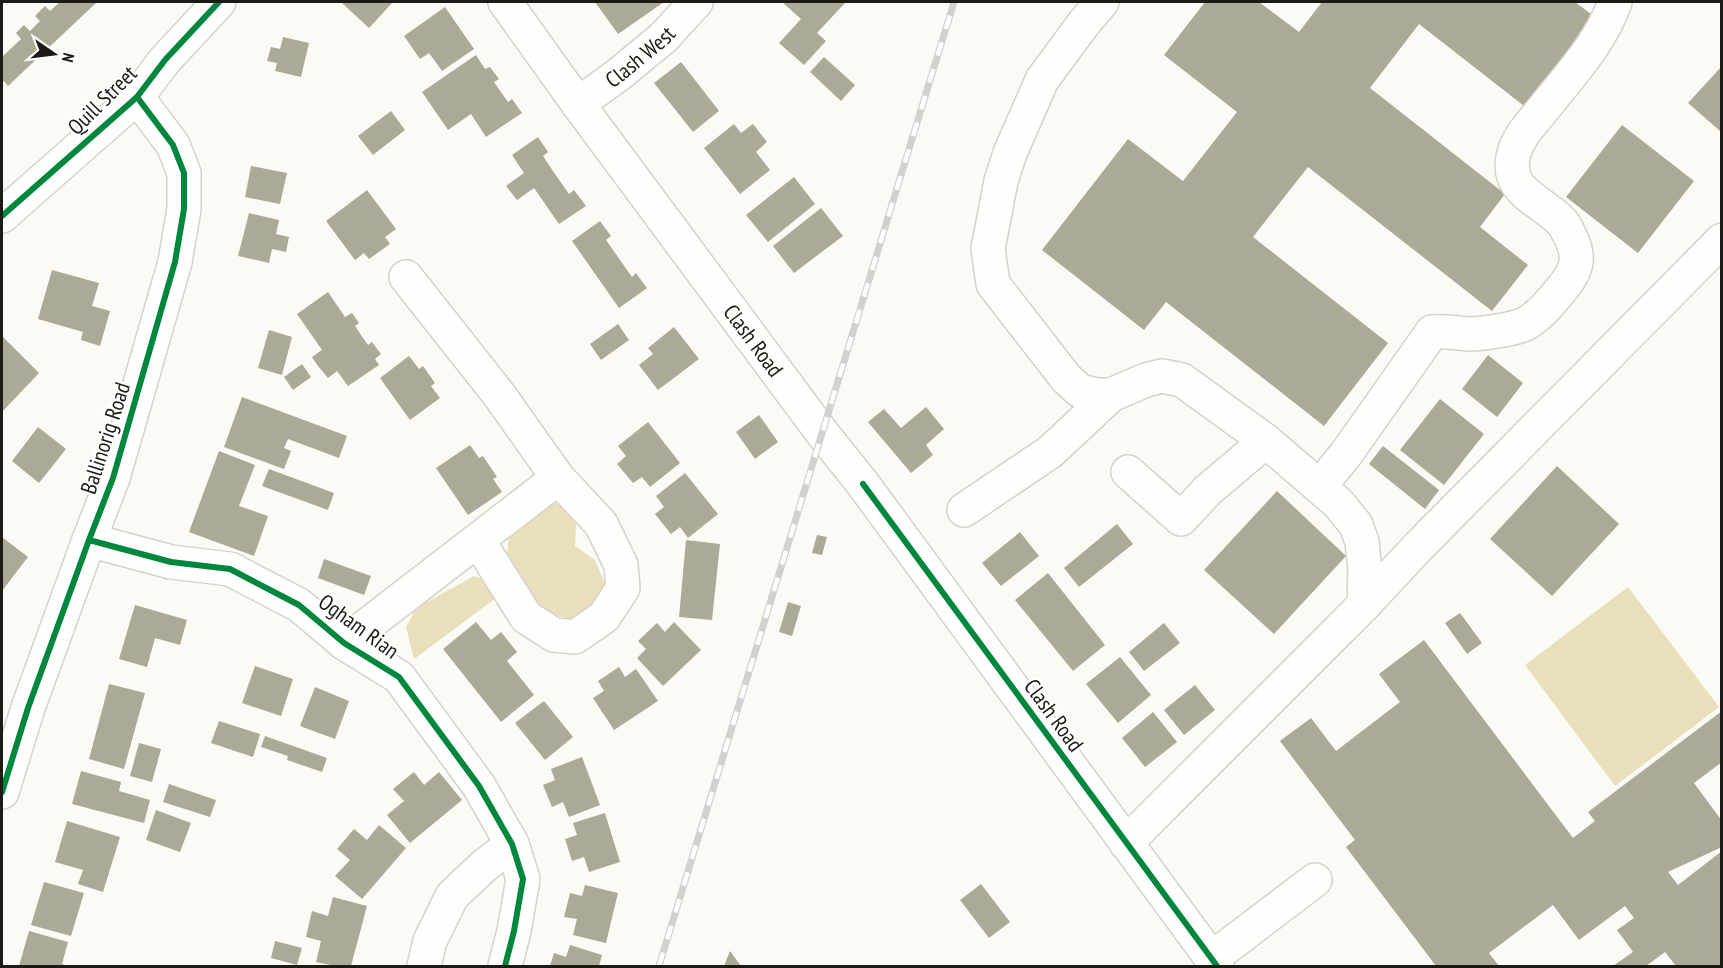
<svg xmlns="http://www.w3.org/2000/svg" width="1723" height="968" font-family="'PT Sans Narrow',sans-serif">
<style>
.green{fill:#eadfbb}
.building{fill:#ada997}
.lines{fill:none;stroke-linecap:round;stroke-linejoin:round}
.minor-casing{stroke:#d4d2cc;stroke-width:36}
.major-casing{stroke:#d4d2cc;stroke-width:36}
.minor{stroke:#fefefd;stroke-width:33}
.major{stroke:#fefefd;stroke-width:33}
.rail-casing{stroke:#d1d1cf;stroke-width:7}
.rail{stroke:#fff;stroke-width:4.5;stroke-dasharray:14;stroke-linecap:butt}
.cycleway-casing{stroke:#fff;stroke-width:10}
.cycleway{stroke:#00873e;stroke-width:6}
.labels{text-anchor:middle;stroke-width:4.5;stroke-linejoin:round;paint-order:stroke}
.street-label{font-size:22px;fill:#1d1b15;stroke:#fff}
</style>
<rect width="100%" height="100%" fill="#fbfaf4"/>
<g class="green">
<path d="M555,503L565,505L573,510L576,523L575,546L595,560L607,588L585,617L569,620L543,610L514,574L507,554L509,535Z"/>
<path d="M474,576L485,580L500,595L414,659L406,627L414,612L427,602Z"/>
<path d="M1628,587L1719,707L1615,786L1525,665Z"/>
</g>
<g class="building">
<path d="M60,2H97L8,86L4,81L2,83V57L21,39L16,33L24,25L30,31L40,21L35,16L45,6L50,11Z"/>
<path d="M344,2H393L369,28L342,3Z"/>
<path d="M595,2H664L618,34Z"/>
<path d="M782,2L845,3L817,33L826,41L804,65L779,43L801,19Z"/>
<path d="M1205,2H1259L1299,32L1322,2H1575L1603,23L1533,113L1419,24L1370,88L1505,194L1480,227L1528,265L1492,311L1308,167L1253,237L1388,343L1324,426L1166,302L1144,330L1042,250L1128,139L1183,181L1237,112L1164,55Z"/>
<path d="M445,7L474,49L442,71L429,53L420,59L404,36Z"/>
<path d="M283,37L309,43L301,77L275,71L277,63L267,61L271,47L280,49Z"/>
<path d="M476,55L485,69L490,67L499,79L494,82L508,102L512,99L522,113L486,137L471,114L448,130L422,92Z"/>
<path d="M824,57L855,85L841,101L810,72Z"/>
<path d="M681,62L719,111L693,132L654,83Z"/>
<path d="M1722,66V129L1720,131L1688,103Z"/>
<path d="M391,111L405,130L373,155L358,136Z"/>
<path d="M734,124L741,133L753,124L767,142L756,152L770,170L740,194L704,148Z"/>
<path d="M1622,125L1694,181L1638,253L1566,197Z"/>
<path d="M538,137L548,152L543,156L555,174L569,194L574,190L586,206L559,224L534,188L517,200L506,186L524,173L512,155Z"/>
<path d="M251,166L287,173L280,204L245,197Z"/>
<path d="M794,177L815,204L768,242L746,215Z"/>
<path d="M367,190L396,229L385,237L390,244L369,259L364,253L355,260L326,221Z"/>
<path d="M821,208L843,236L794,273L773,246Z"/>
<path d="M249,213L279,220L276,234L289,237L286,252L272,249L269,263L238,256Z"/>
<path d="M600,221L611,236L606,240L632,277L636,273L647,288L619,308L572,241Z"/>
<path d="M52,270L99,283L92,306L110,311L100,346L81,340L83,332L38,319Z"/>
<path d="M328,292L345,317L352,313L359,323L355,326L361,335L368,345L372,342L381,354L375,359L379,365L348,386L337,371L328,378L318,366L312,357L322,350L297,314Z"/>
<path d="M618,324L629,340L601,360L590,344Z"/>
<path d="M674,327L699,359L658,390L639,365L653,354L648,348Z"/>
<path d="M269,330L292,337L282,375L258,368Z"/>
<path d="M2,336L39,373L2,412Z"/>
<path d="M1488,355L1523,383L1497,417L1462,389Z"/>
<path d="M409,356L419,369L423,366L435,383L431,386L440,398L410,420L380,378Z"/>
<path d="M302,364L311,377L293,390L284,377Z"/>
<path d="M242,397L347,436L339,458L288,439L284,448L291,451L284,469L224,447Z"/>
<path d="M1440,399L1484,434L1444,485L1400,450Z"/>
<path d="M926,407L944,429L926,445L933,455L911,473L868,422L884,409L901,428Z"/>
<path d="M759,415L778,442L755,459L736,432Z"/>
<path d="M648,422L680,463L650,487L642,477L633,483L617,464L626,456L618,446Z"/>
<path d="M38,427L66,449L39,483L12,461Z"/>
<path d="M470,445L479,458L483,456L497,477L493,479L502,492L468,515L436,468Z"/>
<path d="M1383,446L1439,490L1425,509L1369,464Z"/>
<path d="M219,451L255,465L239,506L268,516L254,556L189,532Z"/>
<path d="M1557,466L1619,524L1552,596L1490,539Z"/>
<path d="M269,469L334,493L328,510L262,486Z"/>
<path d="M685,473L718,514L688,538L680,527L671,534L655,514L664,507L656,496Z"/>
<path d="M1277,491L1346,556L1274,634L1204,570Z"/>
<path d="M1117,524L1133,544L1079,587L1064,568Z"/>
<path d="M1020,532L1039,556L1001,586L982,563Z"/>
<path d="M817,535L827,537L822,555L812,553Z"/>
<path d="M2,537L28,557L2,591Z"/>
<path d="M686,540L720,544L712,620L679,617Z"/>
<path d="M324,559L371,576L364,595L318,578Z"/>
<path d="M1048,573L1105,645L1073,671L1015,600Z"/>
<path d="M788,602L801,606L792,636L779,632Z"/>
<path d="M135,605L187,620L180,645L155,638L147,667L119,659Z"/>
<path d="M1460,613L1482,643L1467,654L1445,623Z"/>
<path d="M476,622L491,640L501,632L517,652L507,661L534,695L501,722L443,649Z"/>
<path d="M674,622L701,650L663,686L637,658L646,649L638,641L657,623L665,632Z"/>
<path d="M1164,623L1180,643L1144,671L1129,652Z"/>
<path d="M1424,640L1573,838L1595,821L1588,812L1722,711V762L1694,783L1722,821V847L1668,872L1678,885L1722,851V966H1676L1665,952L1646,966H1613L1633,952L1617,930L1634,918L1625,906L1579,940L1553,905L1489,953L1499,966H1436L1346,847L1355,840L1280,741L1311,718L1336,751L1400,702L1379,674Z"/>
<path d="M1120,657L1151,695L1118,723L1086,684Z"/>
<path d="M255,666L293,679L281,716L242,703Z"/>
<path d="M619,667L625,677L636,669L658,701L614,730L593,698L604,691L598,681Z"/>
<path d="M109,684L145,693L124,769L89,759Z"/>
<path d="M1195,685L1215,710L1184,735L1164,710Z"/>
<path d="M315,687L349,701L335,739L300,726Z"/>
<path d="M544,701L573,737L545,760L515,723Z"/>
<path d="M1153,712L1177,742L1145,767L1122,738Z"/>
<path d="M219,721L260,734L253,757L211,743Z"/>
<path d="M265,736L327,758L322,772L287,760L288,756L261,747Z"/>
<path d="M139,743L161,749L152,782L130,776Z"/>
<path d="M582,757L600,805L569,817L563,802L552,807L543,785L555,780L551,769Z"/>
<path d="M81,771L121,782L119,791L150,800L144,823L72,804Z"/>
<path d="M414,772L424,785L439,772L462,800L410,843L387,815L404,801L393,789Z"/>
<path d="M169,784L216,800L210,817L163,802Z"/>
<path d="M156,810L191,823L180,852L146,840Z"/>
<path d="M605,813L620,862L589,872L584,857L572,861L565,839L577,835L573,823Z"/>
<path d="M67,821L120,837L103,892L78,884L83,870L55,862Z"/>
<path d="M379,825L406,848L362,899L335,876L350,860L337,849L354,829L367,840Z"/>
<path d="M44,882L84,893L71,936L31,925Z"/>
<path d="M981,884L1010,922L989,938L960,900Z"/>
<path d="M585,885L618,893L606,943L573,935L577,919L564,917L570,893L582,896Z"/>
<path d="M333,897L367,906L351,966H335L316,962L321,941L306,937L312,911L328,916Z"/>
<path d="M29,931L68,942L62,964L69,966H19Z"/>
<path d="M275,941L302,948L297,965L271,958Z"/>
<path d="M570,945L602,955L599,966H550L554,953L566,957Z"/>
<path d="M730,951L741,966H724Z"/>
</g>
<g class="lines">
<defs>
<g id="minor">
<path id="s1" d="M505,2L578,104L823,434L863,484L1217,966"/>
<path d="M1102,2L1084,23L1042,80L1010,153L1001,181L988,249L993,284L1066,378L1080,391L1097,395H1111L1146,380L1162,376L1182,380L1266,441L1338,503L1356,525L1362,542L1365,570L1364,605"/>
<path id="s2" d="M578,104L618,75L663,38L696,2"/>
<path d="M1128,472L1181,519L1208,490L1266,441"/>
<path d="M1319,487L1346,454L1432,332C1445,331 1457,333 1469,334C1482,334 1517,329 1527,323C1540,315 1550,303 1560,291C1577,271 1582,258 1569,234C1567,230 1565,225 1562,222C1542,200 1503,192 1514,153C1519,135 1533,122 1544,108C1571,74 1601,42 1615,2"/>
<path d="M964,510L1050,452L1111,395"/>
<path d="M89,540L171,562L230,569L299,605L344,643L399,677L479,786L512,844L523,879L514,931L505,966"/>
<path d="M478,540L526,617L554,635L575,637L604,617L623,588L621,565L601,524L558,478"/>
<path d="M344,643L558,478L500,396L406,277"/>
<path d="M2,792L28,708L89,540L113,478L175,262L184,209V173L173,145L137,97"/>
<path d="M1126,843L1364,605L1419,546L1722,240"/>
<path d="M1211,959L1315,880"/>
<path d="M424,966L430,941L452,896L484,866L512,844"/>
</g>
<path id="major" d="M2,216L137,97L165,60L219,2"/>
</defs>
<use href="#minor" class="minor-casing"/>
<use href="#major" class="major-casing"/>
<use href="#minor" class="minor"/>
<use href="#major" class="major"/>
<defs>
<path id="rail" d="M659,966L954,2"/>
</defs>
<use href="#rail" class="rail-casing"/>
<use href="#rail" class="rail"/>
<defs>
<g id="cycleway">
<path d="M2,216L137,97L165,60L219,2"/>
<path d="M863,484L1217,966"/>
<path d="M89,540L171,562L230,569L299,605L344,643L399,677L479,786L512,844L523,879L514,931L505,966"/>
<path d="M2,792L28,708L89,540L113,478L175,262L184,209V173L173,145L137,97"/>
</g>
</defs>
<use href="#cycleway" class="cycleway-casing"/>
<use href="#cycleway" class="cycleway"/>
</g>
<g class="labels">
<g class="street-label">
<text dy="8" stroke="none"><textPath href="#s2" startOffset="78">Clash West</textPath></text>
<text transform="translate(102 100) rotate(-45)" y="8">Quill Street</text>
<text dy="8" stroke="none"><textPath href="#s1" startOffset="420">Clash Road</textPath></text>
<text transform="translate(105 438) rotate(-72)" y="8">Ballinorig Road</text>
<text transform="translate(359 626) rotate(36)" y="8">Ogham Rian</text>
<text transform="translate(1054 715) rotate(54)" y="8">Clash Road</text>
</g>
</g>
<rect width="1723" height="968" fill="none" stroke="#1d1b15" stroke-width="6"/>
<g transform="translate(54 54) rotate(104)" stroke="#ffffff" stroke-width="4.5" paint-order="stroke">
<path d="M0-4.5L10 22L0 15L-10 22Z" fill="#1d1b15"/>
<text y="-9" font-size="16" font-weight="bold" text-anchor="middle" fill="#1d1b15">N</text>
</g>
</svg>
